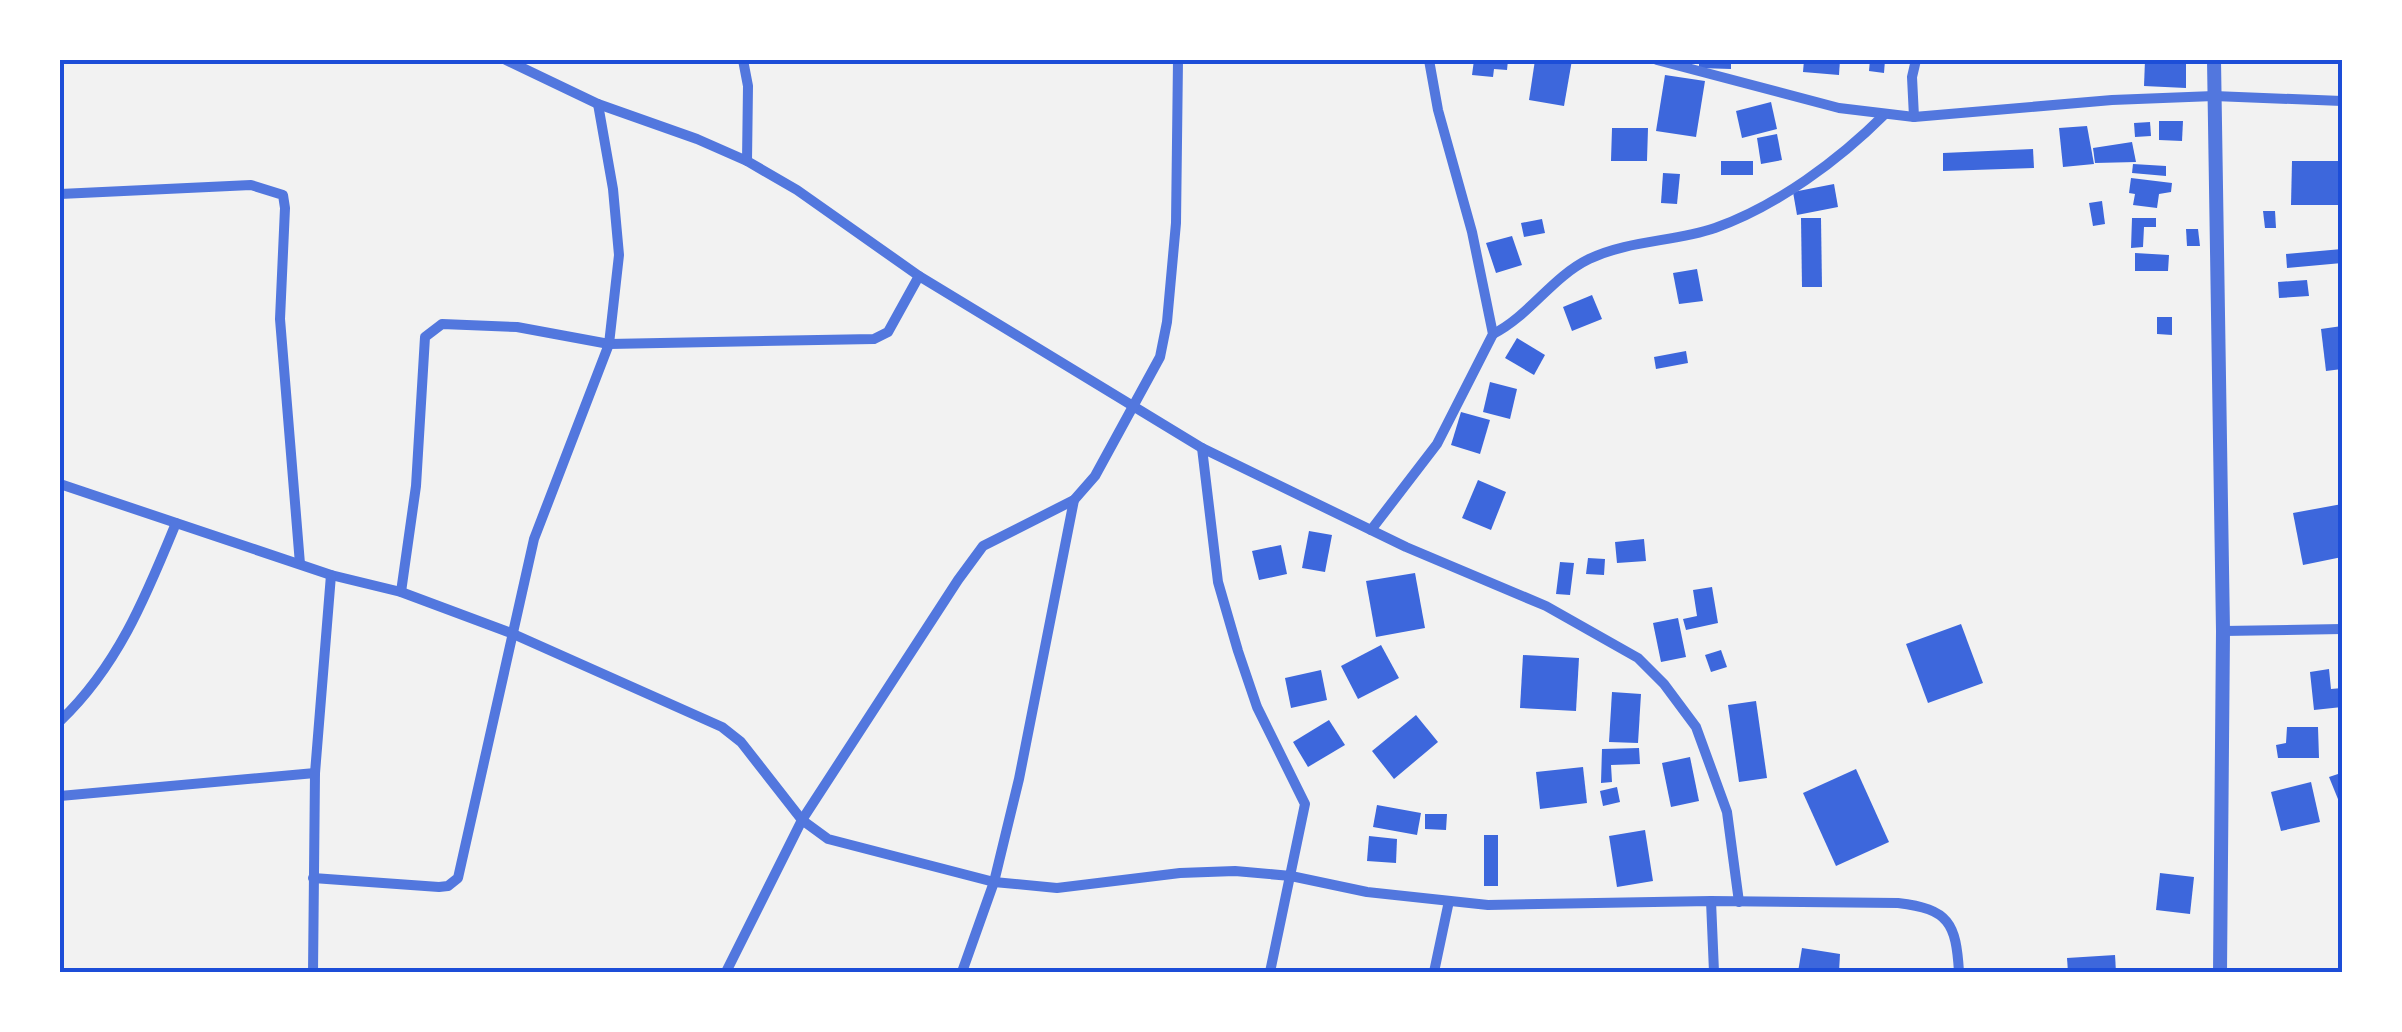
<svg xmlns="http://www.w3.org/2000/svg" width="2402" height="1032" font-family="'Alegreya Sans',sans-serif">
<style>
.building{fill:#3d67dc}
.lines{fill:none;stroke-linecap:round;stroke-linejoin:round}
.minor{stroke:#5277de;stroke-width:10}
.tertiary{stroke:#5277de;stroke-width:14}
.neatline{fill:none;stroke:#1d4ed8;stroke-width:4}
</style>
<rect width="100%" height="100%" fill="#f2f2f2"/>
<g class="building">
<path d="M1474,60H1508L1507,70L1494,69L1493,77L1472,75Z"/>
<path d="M1535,60H1572L1564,106L1529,100Z"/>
<path d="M1699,60H1731V69L1699,68Z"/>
<path d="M1804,60H1840L1839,75L1803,72Z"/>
<path d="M1870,60H1885L1884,73L1869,71Z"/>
<path d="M2145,60H2186V88L2144,86Z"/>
<path d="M1665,75L1705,81L1696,137L1656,131Z"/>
<path d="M1771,102L1777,129L1742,138L1736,111Z"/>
<path d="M2159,121H2183L2182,141L2159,140Z"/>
<path d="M2150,122L2151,136L2135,137L2134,123Z"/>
<path d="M2087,126L2094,164L2063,167L2059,128Z"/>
<path d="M1612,128H1648L1647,161H1611Z"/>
<path d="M1777,134L1782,160L1761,164L1757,138Z"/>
<path d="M2132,142L2136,162L2095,163L2093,148Z"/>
<path d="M2033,149L2034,168L1943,171V153Z"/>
<rect x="1721" y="161" width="32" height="14"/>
<path d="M2292,161H2341V205H2291Z"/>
<path d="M2133,164L2166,166V176L2132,173Z"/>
<path d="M1663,173L1680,174L1677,204L1661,203Z"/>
<path d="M2131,178L2172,183L2171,192L2159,194L2157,208L2133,205L2135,194L2129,193Z"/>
<path d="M1834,184L1838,207L1797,215L1793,192Z"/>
<path d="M2102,201L2105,224L2093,226L2089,203Z"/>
<path d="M2263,211H2275L2276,228H2265Z"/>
<path d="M1801,218H1821L1822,287H1802Z"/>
<path d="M2132,218H2156V227H2144L2143,247L2131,248Z"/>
<path d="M1542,219L1545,233L1524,237L1521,223Z"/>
<path d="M2186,229H2198L2200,246H2187Z"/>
<path d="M1512,236L1522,265L1496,273L1486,243Z"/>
<path d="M2342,249V263L2287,268L2286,254Z"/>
<path d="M2135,253L2169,255L2168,271H2135Z"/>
<path d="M1697,269L1703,301L1679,304L1673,273Z"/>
<path d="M2307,280L2309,296L2279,298L2278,282Z"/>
<path d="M1592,295L1602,319L1572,331L1563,307Z"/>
<path d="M2157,317H2172V335L2157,334Z"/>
<path d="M2342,326V369L2326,371L2321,329Z"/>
<path d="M1517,338L1545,355L1534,375L1505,358Z"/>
<path d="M1686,351L1688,363L1656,369L1654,357Z"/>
<path d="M1490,382L1517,389L1510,419L1483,412Z"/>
<path d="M1461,412L1490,420L1480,454L1451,445Z"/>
<path d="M1478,480L1506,492L1491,530L1462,518Z"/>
<path d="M2342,504V557L2303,565L2293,513Z"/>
<path d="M1309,531L1332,535L1325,572L1302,568Z"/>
<path d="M1644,539L1646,561L1617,563L1615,542Z"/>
<path d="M1281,545L1287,574L1259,580L1252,551Z"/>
<path d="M1588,558L1605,559L1604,575L1586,574Z"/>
<path d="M1560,562L1574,563L1570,595L1556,594Z"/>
<path d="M1415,573L1425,628L1376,637L1366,581Z"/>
<path d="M1712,587L1718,623L1686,630L1683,619L1697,616L1693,590Z"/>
<path d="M1678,618L1686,657L1661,662L1653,623Z"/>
<path d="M1961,624L1983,683L1928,703L1906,644Z"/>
<path d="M1381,645L1399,678L1358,699L1341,666Z"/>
<path d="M1721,650L1727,667L1711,672L1705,655Z"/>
<path d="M1523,655L1579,658L1576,711L1520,708Z"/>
<path d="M2329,669L2331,689L2342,688V707L2314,710L2310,672Z"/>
<path d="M1321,670L1327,700L1291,708L1285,678Z"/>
<path d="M1612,692L1641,694L1638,743L1609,742Z"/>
<path d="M1756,701L1767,778L1739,782L1728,705Z"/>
<path d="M1416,715L1438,742L1394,779L1372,751Z"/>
<path d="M1329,720L1345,745L1308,767L1293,742Z"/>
<path d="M2287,727H2318L2319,758H2278L2276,745L2286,743Z"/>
<path d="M1639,748L1640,764L1611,765L1612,782L1601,783L1602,749Z"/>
<path d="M1690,757L1699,801L1671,807L1662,763Z"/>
<path d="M1583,767L1587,803L1540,809L1536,772Z"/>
<path d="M1856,769L1889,842L1836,866L1803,793Z"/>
<path d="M2341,773L2342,775V809L2329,777Z"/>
<path d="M2311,782L2320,822L2281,831L2271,792Z"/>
<path d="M1617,787L1620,802L1603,806L1600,791Z"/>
<path d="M1377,805L1421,813L1417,835L1373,827Z"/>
<path d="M1425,814H1447L1446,830L1425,829Z"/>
<path d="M1645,830L1653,881L1617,887L1609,836Z"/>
<rect x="1484" y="835" width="14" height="51"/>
<path d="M1369,836L1397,839L1396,863L1367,861Z"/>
<path d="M2160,873L2194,877L2190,914L2156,910Z"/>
<path d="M1802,948L1840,954L1839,972H1798Z"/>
<path d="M2115,955L2116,972H2068L2067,958Z"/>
</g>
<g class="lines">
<g class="minor">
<path d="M506,60L598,104L697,139L747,161L797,190L919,276L1202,448L1406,547L1546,606L1638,658L1664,684L1696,727L1727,812L1739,902"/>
<path d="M743,60L748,86L747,161"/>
<path d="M1657,60L1839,108L1914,117L2112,100L2214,96L2342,101"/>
<path d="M1914,117L1912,77L1916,60"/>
<path d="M60,194L251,185L283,195L285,208L280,319L300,564"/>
<path d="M1493,334C1529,316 1552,277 1589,259C1629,240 1674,242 1715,228C1777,206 1839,160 1885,114"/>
<path d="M1202,448L1218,582L1238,651L1257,707L1305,804L1270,972"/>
<path d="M60,484L331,575L401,592L511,633L722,727L741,742L802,820L828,839L994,882L1057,888L1180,873L1235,871L1291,876L1367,892L1488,905L1711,901L1898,903C1949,909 1956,923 1959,972"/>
<path d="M1371,530L1437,444L1493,334L1472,232L1438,110L1429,60"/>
<path d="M401,592L416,486L425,337L442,324L517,327L609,344L874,339L888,332L919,276"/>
<path d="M2223,631L2342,629"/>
<path d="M60,721C118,666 146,596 176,523"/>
<path d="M60,796L315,773"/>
<path d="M313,878L439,887L448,886L458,878L534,539L609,344L619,255L613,189L598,104"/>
<path d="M1711,901L1714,972"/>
<path d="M313,972L315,773L331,575"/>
<path d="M726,972L802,820L958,580L983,546L1074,500L1095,476L1160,357L1167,322L1176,223L1178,60"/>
<path d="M962,972L994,882L1019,779L1074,500"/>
<path d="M1434,972L1449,901"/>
</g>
<path class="tertiary" d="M2214,60L2223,631L2220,972"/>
</g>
<rect width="2402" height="1032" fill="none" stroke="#ffffff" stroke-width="125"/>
<rect x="62" y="62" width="2278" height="908" class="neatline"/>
</svg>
